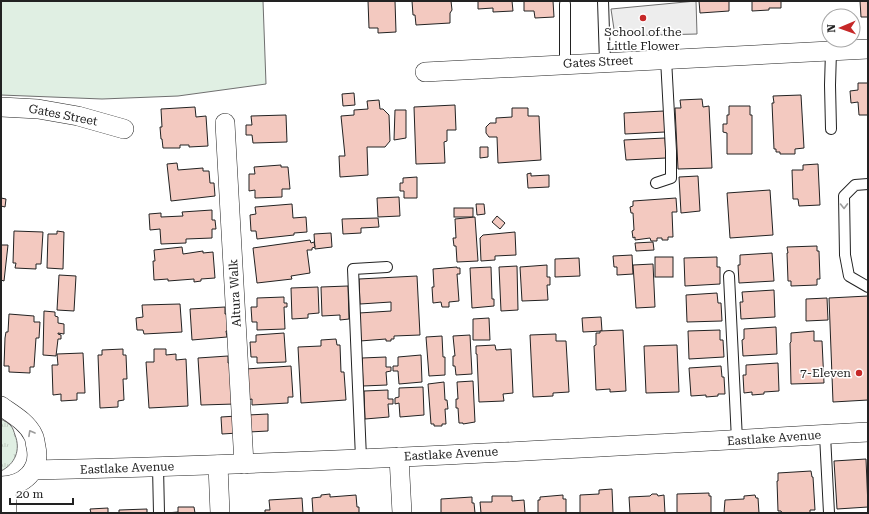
<svg xmlns="http://www.w3.org/2000/svg" width="869" height="514" font-family="'Roboto Serif',serif">
<style>
.grass{fill:#e0efe3;stroke:#6f6f6f}
.park{fill:url(#park-tufts);stroke:#6f6f6f}
.parking{fill:#ededed;stroke:#6f6f6f}
.building{fill:#f3c9c0;stroke:#222}
.lines{fill:none;stroke-linecap:round;stroke-linejoin:round}
.lane-casing{stroke:#222;stroke-width:12}
.street-casing{stroke:#222;stroke-width:20}
.lane{stroke:#fff;stroke-width:10}
.street{stroke:#fff;stroke-width:19}
.oneway{stroke:#9c9c9c}
.poi-dot{fill:#c62828;stroke:#fff;stroke-width:1.5}
.labels{text-anchor:middle;stroke-width:3;stroke-linejoin:round;paint-order:stroke}
.poi-label{font-size:12px;fill:#222;stroke:#fff}
.street-label{font-size:12px;fill:#222;stroke:#fff}
</style>
<defs>
<pattern id="park-tufts" width="24" height="20" patternUnits="userSpaceOnUse"><rect width="24" height="20" fill="#e0efe3"/><path d="M3 7l-1-3M5 7V3M7 7l1-3M15 17l-1-3M17 17v-4M19 17l1-3" fill="none" stroke="#c0cdc2"/></pattern>
</defs>
<rect width="100%" height="100%" fill="#fff"/>
<path class="grass" d="M1,1H263L266,84L178,96L102,99L1,95Z"/>
<path class="park" d="M1,419C4,421 9,423 11,426C13,428 14,432 15,435C21,450 15,464 1,471Z"/>
<path class="parking" d="M696,1L697,34L615,36L611,9Z"/>
<g class="building">
<path d="M368,1H395L396,32L378,33V28H369Z"/>
<path d="M412,1H451L452,10L450,13V23L416,25L415,15H413Z"/>
<path d="M478,1H512L513,11L493,12V8L478,9Z"/>
<path d="M524,1H553L554,17L535,18L534,11H524Z"/>
<path d="M699,1H729V11L700,13Z"/>
<path d="M752,1H781V8H769V10L752,11Z"/>
<path d="M860,1H868V17H861Z"/>
<path d="M858,83H868V115H859L858,102L851,103L850,91L858,90Z"/>
<path d="M354,93L355,105L343,106L342,94Z"/>
<path d="M801,95L804,148L795,149V154H780V152H776V149H774L772,103H774L773,96Z"/>
<path d="M702,99L703,107L709,106L712,168L678,169L675,108H681L680,100Z"/>
<path d="M379,100L380,109H383L389,115L390,141L385,147H367L368,175L340,177L339,156H345L341,116L354,115V110L368,109L367,101Z"/>
<path d="M455,105L456,130H447V141L444,142L445,163L416,164L414,107Z"/>
<path d="M729,106H750V115H752V154H727V133L723,132V124H727V115H729Z"/>
<path d="M195,107L196,117L206,116L208,146L189,147V145H180V148H163L162,139H161L160,127H162L161,109Z"/>
<path d="M512,108H528V116H539L541,160L498,163L497,137H489L486,133V127L490,123H496V118L512,117Z"/>
<path d="M395,110H406V138L394,140Z"/>
<path d="M664,111L665,132L625,134L624,113Z"/>
<path d="M286,115L287,142L253,143L252,135H246V125H252L251,116Z"/>
<path d="M665,138L666,158L626,160L624,140Z"/>
<path d="M480,147H488V157L480,158Z"/>
<path d="M177,163L178,170L203,168V171H209L210,183H214L215,196L171,201L167,164Z"/>
<path d="M818,164L820,205L799,206L798,199H793L792,170H803V165Z"/>
<path d="M281,165V167H288L290,189H282V197L255,198V190L249,191V174H255L254,167Z"/>
<path d="M531,173V176L549,175V187L528,188L527,174Z"/>
<path d="M698,176L700,211L681,213L679,177Z"/>
<path d="M417,177V198H404V191H400V183H403V178Z"/>
<path d="M770,190L773,235L730,238L727,193Z"/>
<path d="M399,197L400,216L378,217L377,198Z"/>
<path d="M1,198L6,199L5,207L1,206Z"/>
<path d="M676,198L677,212H672L673,237H668V240H662V238H657V241H651L650,238L635,240V237L633,238L632,231L634,230L633,213H631L630,207L633,206V201Z"/>
<path d="M292,204L293,218L306,217L307,232L294,233V235L257,239L256,231H251L250,215L256,214L255,207Z"/>
<path d="M476,204H484L485,214L477,215Z"/>
<rect x="454" y="208" width="19" height="9"/>
<path d="M212,210V220H215L216,229H212V238L186,239V243L161,244L160,229L150,230L149,214L161,213V217L183,216L182,212Z"/>
<path d="M497,216L505,223L500,229L492,222Z"/>
<path d="M475,217L478,261L457,262L456,246H454L453,238H456L455,219Z"/>
<path d="M378,218L379,227L361,228V233L343,234L342,219Z"/>
<path d="M14,231L43,232L41,264H36V269L15,268L16,263H13Z"/>
<path d="M57,231L64,232L63,269L47,268L48,234H57Z"/>
<path d="M515,232L516,255L495,256V260L481,261L480,238L483,235Z"/>
<path d="M331,233L332,247L315,249L314,234Z"/>
<path d="M310,240L311,243L314,242L315,247L312,248V250H307L310,273L291,276L292,279L257,283L253,248Z"/>
<path d="M653,242L654,250L636,251L635,243Z"/>
<path d="M1,245H8L4,281L1,280Z"/>
<path d="M817,246V251H819L820,279H817V285L791,286V281H788L787,253H788L787,247Z"/>
<path d="M182,247L183,254L203,251V253L213,252L215,278L201,279V281L194,282V279L168,281V279L154,280L153,261H155L154,250Z"/>
<path d="M772,253L774,281L739,283L738,265H740V255Z"/>
<path d="M632,255L633,274L617,275V267H614L613,256Z"/>
<rect x="655" y="257" width="18" height="20"/>
<path d="M717,257V267H720V284L685,286L684,258Z"/>
<path d="M579,258L580,276L555,277V259Z"/>
<path d="M653,264L655,307L636,308L633,265Z"/>
<path d="M547,265V277H550V285H547L548,300L522,301L520,267Z"/>
<path d="M517,266L518,310L501,311L499,267Z"/>
<path d="M457,267V268H460V274H457L459,301L449,302V307H442L441,302L433,303L432,287H434L433,269Z"/>
<path d="M491,267L492,299H494V306L472,308L470,268Z"/>
<path d="M59,275L76,276L74,311L57,310Z"/>
<path d="M417,276L420,335L394,336V339H391V341H386V339L360,341L359,313L391,311V302L360,304L359,279Z"/>
<path d="M348,286L349,319L340,320V315L322,316L321,287Z"/>
<path d="M318,287L319,313L308,314V318L292,319L291,288Z"/>
<path d="M774,290L775,317L741,319L740,302H743L742,292Z"/>
<path d="M717,293L718,303H721L722,321L687,322L686,295Z"/>
<path d="M868,296V400L833,402L829,298Z"/>
<path d="M284,297V303H287V307H284L285,329L257,330V322H252L251,307H257V298Z"/>
<path d="M827,298L828,320L806,321V299Z"/>
<path d="M180,304L182,332L144,334L143,330H137L136,318L143,317L142,305Z"/>
<path d="M225,307V314H228L229,331H226L227,337L192,340L190,309Z"/>
<path d="M44,311L55,312V316L58,317V323L64,324V334L58,333V334L61,335V339H58L56,356L43,355Z"/>
<path d="M9,314L34,316V322H40L39,338H36L34,367H30V373L9,372V366H4L5,338L6,332H8Z"/>
<path d="M601,317L602,331L583,332L582,318Z"/>
<path d="M489,318L490,340H473V319Z"/>
<path d="M776,327L777,354L743,356L742,340L744,339V329Z"/>
<path d="M623,330L626,391L610,392V389L596,390L594,346L596,345V333H600V331Z"/>
<path d="M720,330V340H723L724,357L689,359L688,331Z"/>
<path d="M814,331V341H822L824,383L791,384L790,343L791,342V333Z"/>
<path d="M284,333L286,362L257,363V357H251L250,342H256V335Z"/>
<path d="M556,334V341H566L569,392L553,393V396L533,397L530,335Z"/>
<path d="M470,335L472,374L456,375L455,366H453V356H455L453,336Z"/>
<path d="M442,336L443,357H445V375L429,376L426,337Z"/>
<path d="M336,339L337,345H340L341,372H344L346,400L301,403L298,347L321,346V340Z"/>
<path d="M495,345L496,350L511,349L513,393L503,394L504,401L479,402L477,354H476V346Z"/>
<path d="M677,345L679,392L646,393L644,346Z"/>
<path d="M123,349V355H126L127,379H123L124,400L118,401V407L100,408L98,355H102V350Z"/>
<path d="M154,349H166V355L176,354V360L186,359L188,406L149,408L146,362H154Z"/>
<path d="M83,353L85,393H77V400L61,401V394L53,395L52,365H58L57,354Z"/>
<path d="M421,355L422,382L399,384L398,371H393V366H398V357Z"/>
<path d="M228,356V363H233L235,404L201,405L198,358Z"/>
<path d="M386,357V367H391V371L386,372L387,385L363,386L362,358Z"/>
<path d="M778,363L779,391L764,392V394L752,395V392L744,393L743,375H746V365Z"/>
<path d="M291,366L293,397H288V403L252,405V399L247,400L246,369Z"/>
<path d="M721,366L722,377H724L725,394H718V396L706,397V395L691,396L689,368Z"/>
<path d="M473,381L475,422L463,424V423H459L458,408H456V399H458L457,382Z"/>
<path d="M444,382L445,400H447L448,409H445L446,424H442V426H434V424H431L428,384Z"/>
<path d="M423,387L424,415L400,417L399,403L395,404V398L399,397V388Z"/>
<path d="M388,390V399H393V404H388L389,417L365,419L364,391Z"/>
<path d="M268,414V431L249,432L248,415Z"/>
<path d="M237,416L238,433L222,434L221,417Z"/>
<path d="M866,459L868,507L837,509L834,461Z"/>
<path d="M811,471L812,477H813L815,510H810V513H782L781,511H778L777,481H778V473Z"/>
<path d="M612,489L613,513H580V495L599,494V490Z"/>
<path d="M709,493V496H711V513H677V494Z"/>
<path d="M330,494V497L356,495L357,507H359V513H313L312,498L321,497V495Z"/>
<path d="M652,494H657L658,496L664,495L665,513H630L629,497L650,496Z"/>
<path d="M563,495V499H566V513H538V500H540V497Z"/>
<path d="M755,495L756,498H758L759,513H724L725,500L744,499V496Z"/>
<path d="M492,496H512V501L524,500L525,513H481L480,502H492Z"/>
<path d="M472,497V503H474L475,513H441V499Z"/>
<path d="M302,498L303,513H265V510H270L269,500Z"/>
<path d="M178,507H194L195,513H166L178,512Z"/>
<path d="M108,508V513H91L90,509Z"/>
<path d="M147,509V513H119V510Z"/>
</g>
<g class="lines">
<defs>
<g id="lane">
<path d="M603,1L605,62"/>
<path d="M831,51L830,85L831,129"/>
<path d="M565,64V4"/>
<path d="M656,183L671,178V151L666,59"/>
<path d="M868,184L855,185L844,196L845,255L849,276L868,287"/>
<path d="M729,276L737,440"/>
<path d="M825,435L829,513"/>
<path d="M361,458L353,269L387,267"/>
<path d="M158,467L159,513"/>
</g>
<g id="street">
<path d="M425,72L868,49"/>
<path d="M1,107L38,109L78,116L124,129"/>
<path d="M225,123L244,464"/>
<path d="M1,406C12,414 27,422 33,435C35,438 35,443 36,447C41,470 24,486 1,486"/>
<path d="M399,457L402,513"/>
<path d="M218,465L220,513"/>
<path d="M33,470C312,464 590,448 868,432"/>
<path d="M6,486L7,513"/>
</g>
</defs>
<use href="#lane" class="lane-casing"/>
<use href="#street" class="street-casing"/>
<use href="#lane" class="lane"/>
<use href="#street" class="street"/>
</g>
<defs><path id="oneway-chevron" d="M-2-3.5L2.5 0L-2 3.5" fill="none" stroke-width="1.6" stroke-linecap="round" stroke-linejoin="round"/></defs>
<g class="oneway">
<use href="#oneway-chevron" transform="translate(844 206) rotate(89)"/>
<use href="#oneway-chevron" transform="translate(31 433) rotate(-119)"/>
</g>
<g class="poi-dot">
<circle cx="643" cy="18" r="4"/>
<circle cx="859" cy="373" r="4"/>
</g>
<g class="labels">
<g class="poi-label">
<text x="643" y="36">School of the<tspan x="643" dy="14">Little Flower</tspan></text>
<text x="851" y="377" text-anchor="end">7-Eleven</text>
</g>
<g class="street-label">
<text transform="translate(598 62) rotate(-3)" y="4">Gates Street</text>
<text transform="translate(63 115) rotate(11)" y="4">Gates Street</text>
<text transform="translate(235 293) rotate(-93)" y="4">Altura Walk</text>
<text transform="translate(774 438) rotate(-4)" y="4">Eastlake Avenue</text>
<text transform="translate(451 454) rotate(-3)" y="4">Eastlake Avenue</text>
<text transform="translate(127 468) rotate(-2)" y="4">Eastlake Avenue</text>
</g>
</g>
<rect width="869" height="514" fill="none" stroke="#222222" stroke-width="4"/>
<g transform="translate(841 28) rotate(268)"><circle r="19" fill="#ffffff" stroke="#a7a7a7"/>
<path d="M0-3L7 15L0 10L-7 15Z" fill="#c62828"/>
<text y="-6" font-size="11" font-weight="bold" text-anchor="middle" fill="#222222">N</text>
</g>
<path d="M10 498v6h63v-6" fill="none" stroke="#222222" stroke-width="2"/>
<text x="16" y="498" font-size="12" fill="#222222" stroke="#ffffff" stroke-width="3" paint-order="stroke">20 m</text>
</svg>
